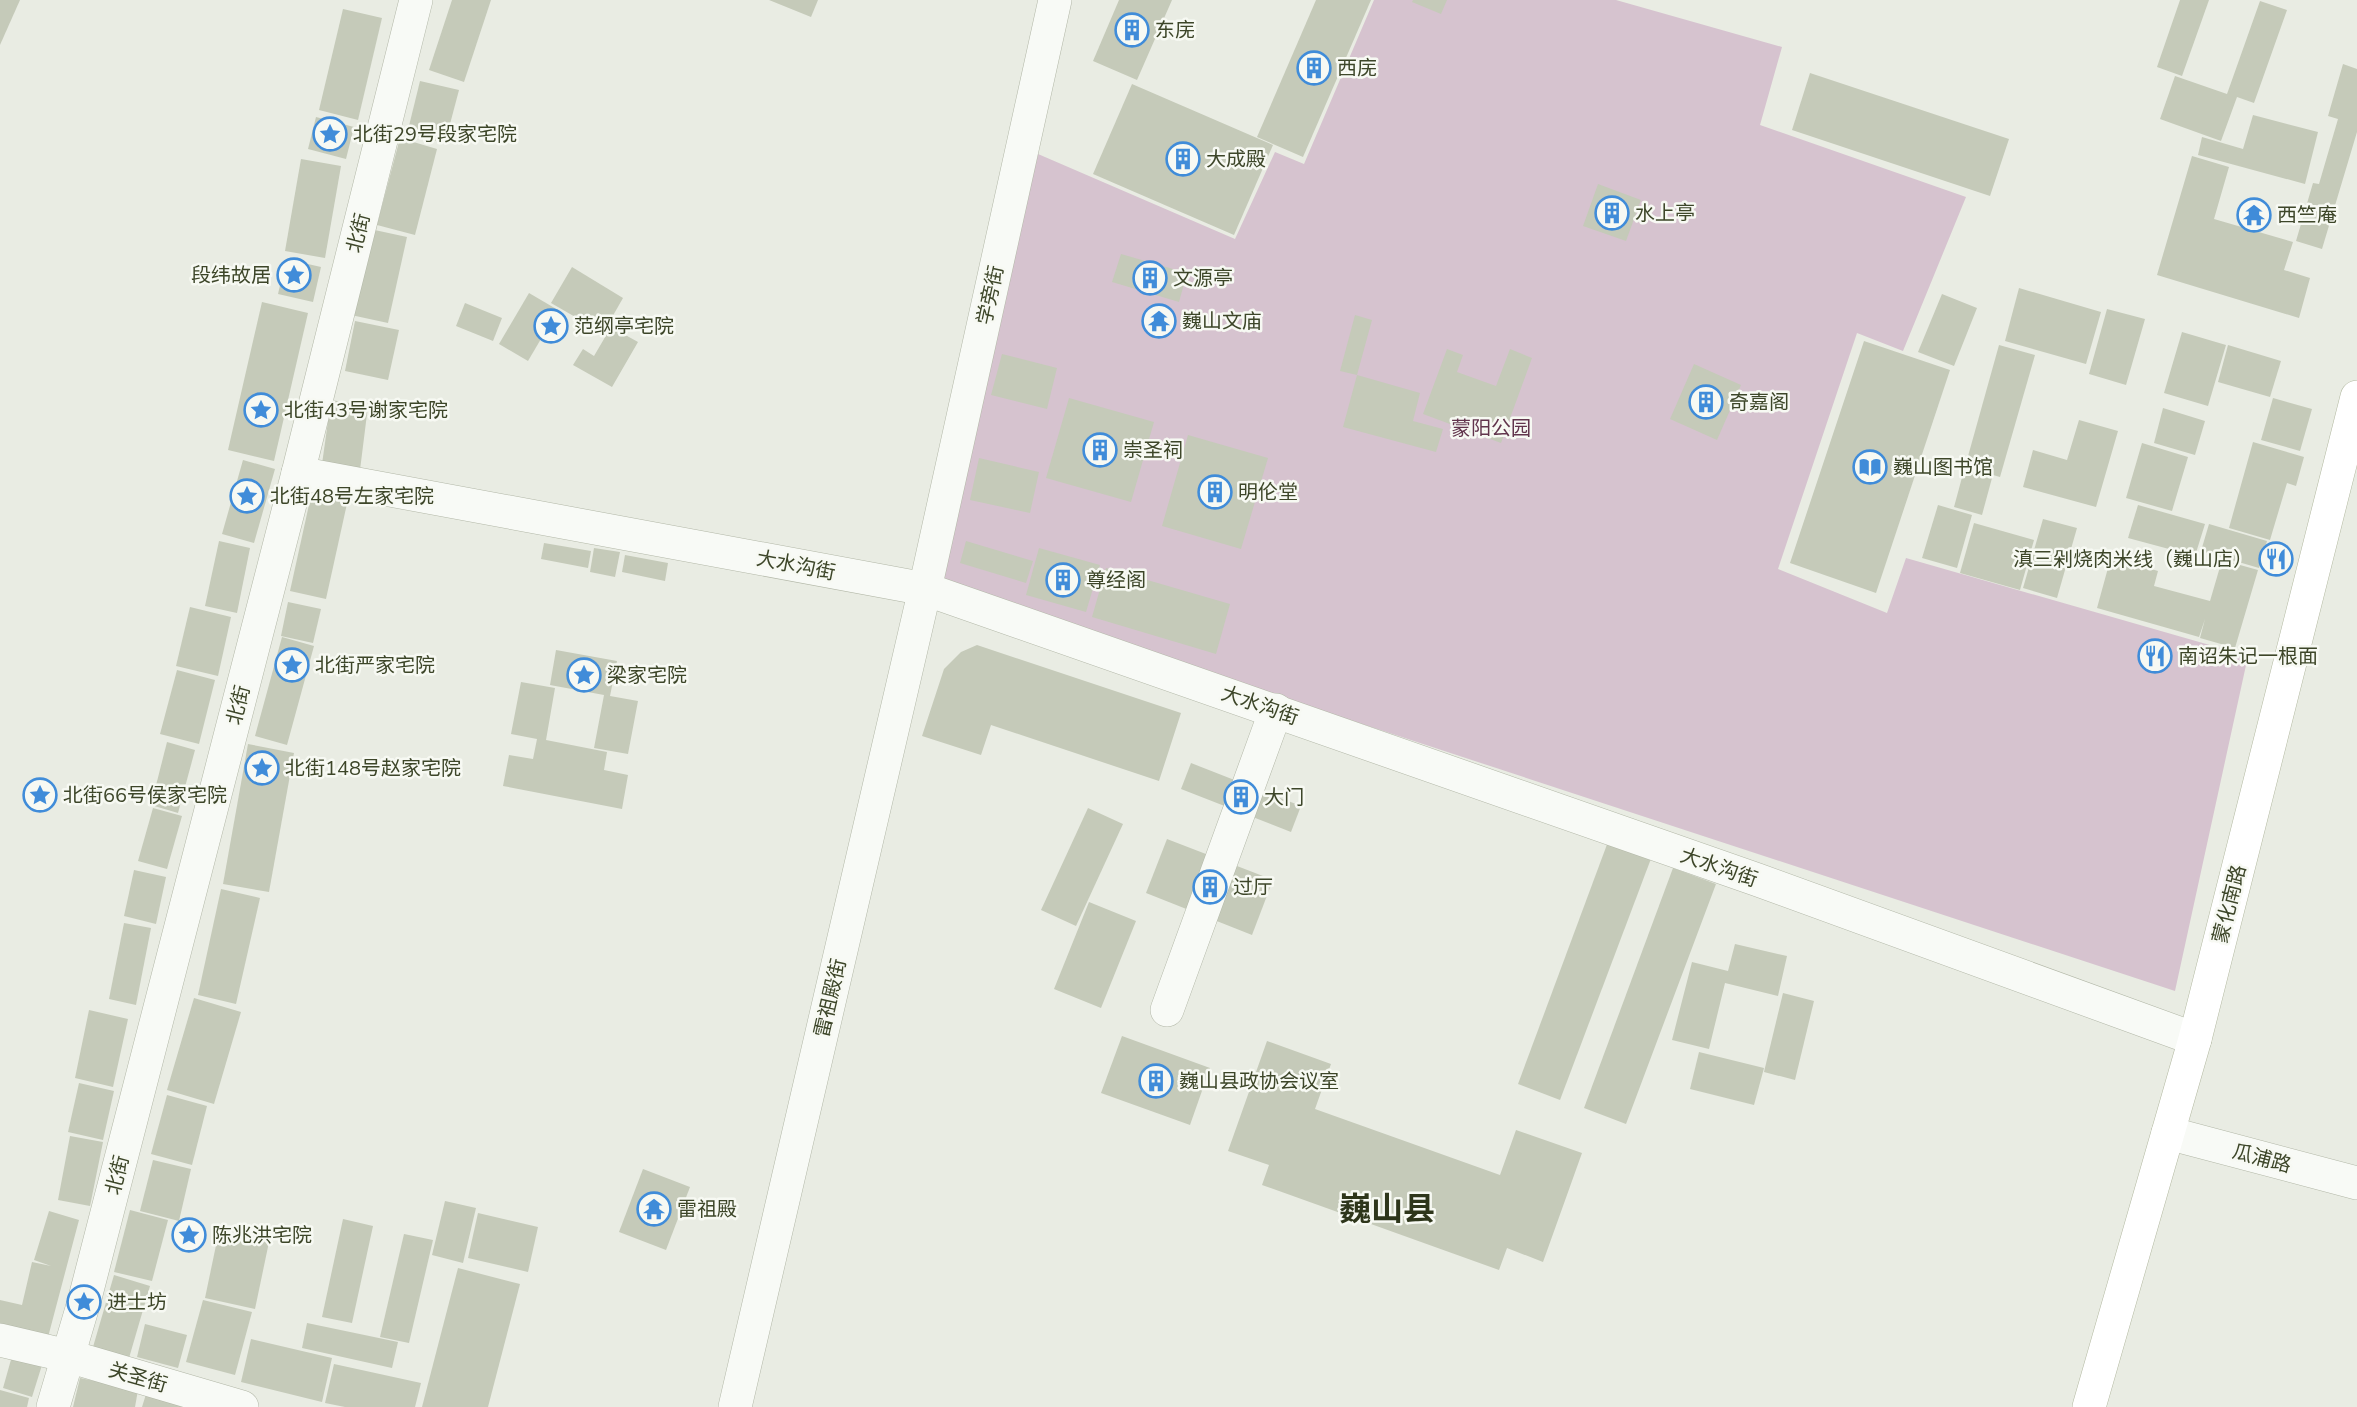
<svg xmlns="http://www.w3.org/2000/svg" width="2357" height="1407" font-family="'Nunito Sans','Noto Sans SC',sans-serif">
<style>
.green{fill:#d6c3cf}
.building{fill:#c5cab9}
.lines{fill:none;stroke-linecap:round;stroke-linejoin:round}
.minor-casing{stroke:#b2b7a7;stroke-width:34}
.major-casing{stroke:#b3b9a1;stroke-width:34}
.minor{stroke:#f8faf6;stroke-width:33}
.major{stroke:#fff;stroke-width:33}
.labels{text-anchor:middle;stroke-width:5;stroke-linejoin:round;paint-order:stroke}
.poi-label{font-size:20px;fill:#3d4629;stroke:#f7f9f3;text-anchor:start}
.street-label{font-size:20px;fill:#3d4629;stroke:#f7f9f3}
.park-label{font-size:20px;fill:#62354d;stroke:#f7f9f3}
.town-label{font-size:32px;font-weight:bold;fill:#2e361b;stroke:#f7f9f3}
</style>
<rect width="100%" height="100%" fill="#e9ece3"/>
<path class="green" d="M1374,0H1616L1782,47L1760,125L1966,197L1903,351L1857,333L1778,569L1887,613L1906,558L2248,656L2175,991L936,584L1038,154L1235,239L1275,152L1304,164Z"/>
<g class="building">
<path d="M0,0H20L0,45Z"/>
<path d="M452,0H491L464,82L429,70Z"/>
<path d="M769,0H818L811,17Z"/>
<path d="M1119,0H1172L1137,80L1093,61Z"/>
<path d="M1316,0H1371L1303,157L1257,137Z"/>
<path d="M1413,0H1447L1441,14L1412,2Z"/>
<path d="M2180,0H2209L2182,76L2157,67Z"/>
<path d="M2260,1L2287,10L2254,103L2237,97L2221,141L2160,119L2175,76L2227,94Z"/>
<path d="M343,9L382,18L358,120L319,110Z"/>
<path d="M2343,64L2357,69V132L2322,249L2296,241L2313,183L2319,184L2338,119L2328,116Z"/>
<path d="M1810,73L2009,139L1990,196L1792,130Z"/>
<path d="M420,81L459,90L445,143L407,134Z"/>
<path d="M1132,84L1273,145L1234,235L1093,174Z"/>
<path d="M2253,115L2318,132L2305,184L2198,155L2202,137L2243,149Z"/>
<path d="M316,117L354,127L346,159L308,149Z"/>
<path d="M400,138L437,149L415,235L377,225Z"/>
<path d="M2192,156L2229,167L2214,219L2293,242L2284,270L2310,278L2299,318L2157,275Z"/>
<path d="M301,159L341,166L325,258L285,251Z"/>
<path d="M1598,184L1641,200L1626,241L1583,226Z"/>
<path d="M370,229L407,237L388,323L351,315Z"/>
<path d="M1121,254L1187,273L1179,302L1112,282Z"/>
<path d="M286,259L321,267L313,302L278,294Z"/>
<path d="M572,267L623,298L603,333L551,303Z"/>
<path d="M2019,288L2101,312L2086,364L2005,341Z"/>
<path d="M529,293L558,310L528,361L499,344Z"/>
<path d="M1942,294L1977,308L1954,366L1918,352Z"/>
<path d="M262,302L308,313L274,461L228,450Z"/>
<path d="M465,303L502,318L493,341L456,326Z"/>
<path d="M2107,309L2145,319L2126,385L2089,374Z"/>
<path d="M1355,315L1372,320L1357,375L1340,371Z"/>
<path d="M355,321L399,330L388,380L345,371Z"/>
<path d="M611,327L638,342L612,387L573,365L583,349L594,356Z"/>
<path d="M2182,332L2226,345L2208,406L2164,393Z"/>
<path d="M1864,341L1950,370L1876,593L1790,563Z"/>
<path d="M1999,345L2035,355L2000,477L1965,467Z"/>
<path d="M2228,345L2281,361L2270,397L2218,382Z"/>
<path d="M1447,349L1463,355L1457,372L1496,386L1510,349L1532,358L1501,443L1423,414Z"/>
<path d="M1002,354L1057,368L1047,409L991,395Z"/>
<path d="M1694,364L1741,385L1717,440L1670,419Z"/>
<path d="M1357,375L1420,393L1413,421L1443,429L1436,452L1343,427Z"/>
<path d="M1069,398L1154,422L1131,502L1046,478Z"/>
<path d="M2273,398L2312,409L2300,451L2261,440Z"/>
<path d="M331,400L368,406L360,470L322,464Z"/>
<path d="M2163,408L2205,421L2195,455L2154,443Z"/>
<path d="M2079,420L2118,431L2096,507L2023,487L2033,450L2067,460Z"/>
<path d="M1188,435L1268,458L1241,549L1162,526Z"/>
<path d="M2253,442L2304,457L2296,486L2287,483L2270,540L2229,528Z"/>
<path d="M2142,443L2188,457L2172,511L2126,498Z"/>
<path d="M979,458L1039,472L1030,513L970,500Z"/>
<path d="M243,460L275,469L254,543L222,534Z"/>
<path d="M1964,470L1992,478L1982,515L1954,507Z"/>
<path d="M314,482L350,490L326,599L290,591Z"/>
<path d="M1938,505L1972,515L1957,568L1922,558Z"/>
<path d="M2138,505L2205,524L2195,556L2128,538Z"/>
<path d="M2043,519L2077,528L2057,598L2023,588Z"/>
<path d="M1974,523L2034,540L2020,590L1960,573Z"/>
<path d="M2209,524L2267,541L2259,568L2201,551Z"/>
<path d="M219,541L250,548L237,613L205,606Z"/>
<path d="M966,541L1033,561L1026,583L960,563Z"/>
<path d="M544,543L591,551L588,568L541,559Z"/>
<path d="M594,548L620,552L615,577L590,572Z"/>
<path d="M1039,548L1100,565L1086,612L1026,595Z"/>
<path d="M625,555L668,563L665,581L622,572Z"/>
<path d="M2111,557L2158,571L2154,586L2210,601L2222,560L2258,570L2235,648L2200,638L2205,619L2199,637L2097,608Z"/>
<path d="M1106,568L1230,604L1216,654L1092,617Z"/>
<path d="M288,602L321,609L313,643L281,636Z"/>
<path d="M190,607L231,617L218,676L176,666Z"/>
<path d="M282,637L314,646L287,745L255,736Z"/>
<path d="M977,645L1181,713L1159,781L991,725L981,755L922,736L944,669L961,652Z"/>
<path d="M556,650L617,661L610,696L638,701L628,754L594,748L604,695L550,685Z"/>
<path d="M177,670L215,680L199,744L160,734Z"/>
<path d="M521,682L555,688L546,740L607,752L604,770L628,775L622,809L503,786L509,755L533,759L537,739L511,734Z"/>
<path d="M167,742L195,750L178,813L151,805Z"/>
<path d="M248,744L294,753L269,892L223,884Z"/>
<path d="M1191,763L1301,806L1291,832L1181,789Z"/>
<path d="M153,808L182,816L167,869L138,861Z"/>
<path d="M1088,808L1123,824L1076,926L1041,910Z"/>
<path d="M1167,839L1273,880L1252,935L1146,893Z"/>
<path d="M1609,839L1652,856L1560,1100L1518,1084Z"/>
<path d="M1673,868L1716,884L1626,1124L1584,1108Z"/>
<path d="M134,870L166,877L156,924L124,916Z"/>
<path d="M221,889L260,898L236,1004L198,995Z"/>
<path d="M1089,902L1136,921L1101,1008L1054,989Z"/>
<path d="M124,923L151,928L136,1005L109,999Z"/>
<path d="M1735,944L1787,956L1778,996L1725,983L1709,1049L1672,1040L1692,962L1728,971Z"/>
<path d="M1783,993L1814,1001L1795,1080L1764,1072Z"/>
<path d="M194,998L241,1012L214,1104L167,1090Z"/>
<path d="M89,1010L128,1019L113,1087L75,1078Z"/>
<path d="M1122,1036L1210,1068L1190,1125L1101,1093Z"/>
<path d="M1267,1041L1331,1064L1315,1109L1500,1175L1516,1130L1582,1153L1543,1262L1507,1248L1499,1270L1262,1185L1269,1165L1228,1151Z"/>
<path d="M1699,1052L1764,1068L1754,1105L1690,1089Z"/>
<path d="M79,1083L114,1091L103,1140L68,1132Z"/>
<path d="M167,1095L207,1106L192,1165L151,1154Z"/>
<path d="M70,1136L103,1142L90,1206L58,1200Z"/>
<path d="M153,1160L191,1169L179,1221L140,1211Z"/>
<path d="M643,1169L690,1187L666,1250L619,1232Z"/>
<path d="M445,1201L476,1208L463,1263L432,1255Z"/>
<path d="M130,1210L168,1220L152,1281L114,1272Z"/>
<path d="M49,1211L79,1220L47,1341L0,1331V1300L22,1305L32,1262L51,1266L34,1260Z"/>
<path d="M478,1213L538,1227L528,1272L468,1258Z"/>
<path d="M343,1219L373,1226L352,1323L322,1317Z"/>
<path d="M219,1231L269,1242L255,1309L205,1298Z"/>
<path d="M404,1234L433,1240L409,1343L380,1337Z"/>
<path d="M458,1268L520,1284L488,1407H422Z"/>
<path d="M114,1275L150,1286L129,1358L93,1347Z"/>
<path d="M203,1300L252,1312L235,1375L186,1362Z"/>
<path d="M307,1323L398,1342L392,1368L302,1348Z"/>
<path d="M145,1324L187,1335L178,1368L137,1357Z"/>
<path d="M251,1339L332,1358L322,1402L241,1382Z"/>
<path d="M12,1356L42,1365L32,1397L3,1388Z"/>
<path d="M334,1364L421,1383L415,1407H345L325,1403Z"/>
<path d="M80,1378L138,1390L135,1407H73Z"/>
<path d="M148,1388L208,1407H142Z"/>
<path d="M0,1390L29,1398L27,1407H0Z"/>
</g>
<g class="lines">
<defs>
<g id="minor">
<path d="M298,473L925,589L1758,880L2195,1039"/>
<path d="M1167,1010L1276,710"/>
<path d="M2168,1133L2357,1183"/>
<path d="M0,1340L68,1356L242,1407"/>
<path d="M53,1407L84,1302L298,473L416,0"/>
<path d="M735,1407L925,589L1055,0"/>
</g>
<path id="major" d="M2089,1407L2195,1039L2357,397"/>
</defs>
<use href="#minor" class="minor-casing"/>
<use href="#major" class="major-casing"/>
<use href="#minor" class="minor"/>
<use href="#major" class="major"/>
</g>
<defs>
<symbol id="building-ring" viewBox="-11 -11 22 22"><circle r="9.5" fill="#f7f9f3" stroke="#408cd9" stroke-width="1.5"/><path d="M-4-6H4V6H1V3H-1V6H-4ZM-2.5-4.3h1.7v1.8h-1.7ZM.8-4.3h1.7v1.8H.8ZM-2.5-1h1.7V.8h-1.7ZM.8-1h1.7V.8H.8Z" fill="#408cd9"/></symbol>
<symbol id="sight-ring" viewBox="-11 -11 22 22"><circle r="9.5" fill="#f7f9f3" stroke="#408cd9" stroke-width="1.5"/><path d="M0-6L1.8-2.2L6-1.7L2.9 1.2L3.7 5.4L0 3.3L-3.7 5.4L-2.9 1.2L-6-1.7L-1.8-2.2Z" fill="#408cd9"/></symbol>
<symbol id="temple-ring" viewBox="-11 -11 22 22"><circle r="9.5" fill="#f7f9f3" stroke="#408cd9" stroke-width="1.5"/><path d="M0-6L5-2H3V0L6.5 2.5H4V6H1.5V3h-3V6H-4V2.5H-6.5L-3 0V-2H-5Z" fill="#408cd9"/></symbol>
<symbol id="library-ring" viewBox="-11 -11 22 22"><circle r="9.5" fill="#f7f9f3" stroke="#408cd9" stroke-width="1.5"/><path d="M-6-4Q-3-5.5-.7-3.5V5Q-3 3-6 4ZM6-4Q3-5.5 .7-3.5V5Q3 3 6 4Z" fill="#408cd9"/></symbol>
<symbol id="restaurant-ring" viewBox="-11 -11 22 22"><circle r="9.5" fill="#f7f9f3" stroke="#408cd9" stroke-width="1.5"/><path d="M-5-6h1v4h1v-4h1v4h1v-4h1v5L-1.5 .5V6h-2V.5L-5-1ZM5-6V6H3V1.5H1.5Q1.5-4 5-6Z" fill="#408cd9"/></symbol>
</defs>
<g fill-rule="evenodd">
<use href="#building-ring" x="1113" y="11" width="38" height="38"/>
<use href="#building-ring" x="1295" y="49" width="38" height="38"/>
<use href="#sight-ring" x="311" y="115" width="38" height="38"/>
<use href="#building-ring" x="1164" y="140" width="38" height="38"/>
<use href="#building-ring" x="1593" y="194" width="38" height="38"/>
<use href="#temple-ring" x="2235" y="196" width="38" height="38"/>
<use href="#sight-ring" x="275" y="256" width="38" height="38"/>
<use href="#building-ring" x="1131" y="259" width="38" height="38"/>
<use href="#temple-ring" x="1140" y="302" width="38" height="38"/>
<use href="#sight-ring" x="532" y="307" width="38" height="38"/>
<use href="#building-ring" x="1687" y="383" width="38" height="38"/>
<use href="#sight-ring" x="242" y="391" width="38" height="38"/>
<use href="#building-ring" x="1081" y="431" width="38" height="38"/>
<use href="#library-ring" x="1851" y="448" width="38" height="38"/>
<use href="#building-ring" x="1196" y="473" width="38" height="38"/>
<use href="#sight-ring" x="228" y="477" width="38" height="38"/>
<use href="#restaurant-ring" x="2257" y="540" width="38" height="38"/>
<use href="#building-ring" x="1044" y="561" width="38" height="38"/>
<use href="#restaurant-ring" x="2136" y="637" width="38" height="38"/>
<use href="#sight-ring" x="273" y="646" width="38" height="38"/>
<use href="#sight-ring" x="565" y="656" width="38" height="38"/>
<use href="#sight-ring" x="243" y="749" width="38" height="38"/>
<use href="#sight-ring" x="21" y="776" width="38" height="38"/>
<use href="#building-ring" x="1222" y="778" width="38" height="38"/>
<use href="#building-ring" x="1191" y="868" width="38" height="38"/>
<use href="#building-ring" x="1137" y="1062" width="38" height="38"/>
<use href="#temple-ring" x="635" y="1190" width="38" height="38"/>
<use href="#sight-ring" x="170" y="1216" width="38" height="38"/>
<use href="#sight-ring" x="65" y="1283" width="38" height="38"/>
</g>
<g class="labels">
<g class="poi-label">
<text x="1155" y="37">东庑</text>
<text x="1337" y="75">西庑</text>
<text x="353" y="141">北街29号段家宅院</text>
<text x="1206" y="166">大成殿</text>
<text x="1635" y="220">水上亭</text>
<text x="2277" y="222">西竺庵</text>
<text x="271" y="282" text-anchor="end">段纬故居</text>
<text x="1173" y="285">文源亭</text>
<text x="1182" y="328">巍山文庙</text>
<text x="574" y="333">范纲亭宅院</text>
<text x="1729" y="409">奇嘉阁</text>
<text x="284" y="417">北街43号谢家宅院</text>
<text x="1123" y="457">崇圣祠</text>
<text x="1893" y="474">巍山图书馆</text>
<text x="1238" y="499">明伦堂</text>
<text x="270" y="503">北街48号左家宅院</text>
<text x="2253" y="566" text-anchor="end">滇三剁烧肉米线（巍山店）</text>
<text x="1086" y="587">尊经阁</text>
<text x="2178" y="663">南诏朱记一根面</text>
<text x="315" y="672">北街严家宅院</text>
<text x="607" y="682">梁家宅院</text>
<text x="285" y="775">北街148号赵家宅院</text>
<text x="63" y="802">北街66号侯家宅院</text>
<text x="1264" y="804">大门</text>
<text x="1233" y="894">过厅</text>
<text x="1179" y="1088">巍山县政协会议室</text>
<text x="677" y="1216">雷祖殿</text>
<text x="212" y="1242">陈兆洪宅院</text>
<text x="107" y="1309">进士坊</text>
</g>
<g class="street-label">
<text transform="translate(358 233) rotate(-76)" y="7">北街</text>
<text transform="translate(990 295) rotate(-78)" y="7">学旁街</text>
<text transform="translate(796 565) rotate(11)" y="7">大水沟街</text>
<text transform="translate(238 705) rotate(-76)" y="7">北街</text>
<text transform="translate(1260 705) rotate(19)" y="7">大水沟街</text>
<text transform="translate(1719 867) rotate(19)" y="7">大水沟街</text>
<text transform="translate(2229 904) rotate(-76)" y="7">蒙化南路</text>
<text transform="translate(830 998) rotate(-77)" y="7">雷祖殿街</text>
<text transform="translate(2262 1158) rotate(15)" y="7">瓜浦路</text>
<text transform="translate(117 1175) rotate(-76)" y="7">北街</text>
<text transform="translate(138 1377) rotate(16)" y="7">关圣街</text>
</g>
<g class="park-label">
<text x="1491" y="435">蒙阳公园</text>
</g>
<g class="town-label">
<text x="1387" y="1220">巍山县</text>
</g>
</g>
</svg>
